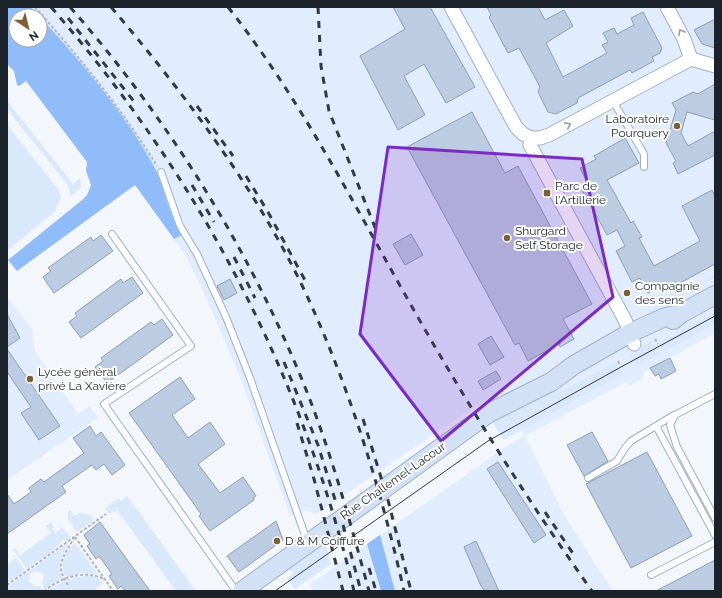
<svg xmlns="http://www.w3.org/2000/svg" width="722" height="598" font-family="Raleway,sans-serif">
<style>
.built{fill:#e1edff}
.green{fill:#dae8fc}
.forest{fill:#90bdfa}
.building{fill:#bccce2;stroke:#8d9db2}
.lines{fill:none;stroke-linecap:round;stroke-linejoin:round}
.lane-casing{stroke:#9fafc4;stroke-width:8}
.street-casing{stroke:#9fafc4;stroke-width:15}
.secondary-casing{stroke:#9fafc4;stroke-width:20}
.path{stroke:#b1b4ba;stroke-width:2;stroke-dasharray:3 2;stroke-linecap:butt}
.lane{stroke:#fff;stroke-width:6}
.street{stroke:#fff;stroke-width:13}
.secondary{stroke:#d2e1f6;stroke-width:18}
.tram{stroke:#333940;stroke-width:1}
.rail{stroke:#333940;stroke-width:3;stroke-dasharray:7 7;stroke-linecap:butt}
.oneway{stroke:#999c9f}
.marked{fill:#7b2cbf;fill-opacity:0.2;stroke:#7b2cbf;stroke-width:3;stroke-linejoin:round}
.poi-dot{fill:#7d5f33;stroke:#fff;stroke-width:1.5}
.labels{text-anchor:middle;stroke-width:4;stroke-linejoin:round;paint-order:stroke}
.poi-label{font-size:12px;fill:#1c222a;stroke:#fff;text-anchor:start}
.street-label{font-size:12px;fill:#1c222a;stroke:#fff}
</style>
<rect width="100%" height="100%" fill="#f3f6fb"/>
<g class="built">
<path d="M7,7H715V333L644,372L642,379L631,385L624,383L525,436L565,517L613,591H314L309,585L507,446L524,436L517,421L500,390L316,514L305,510L290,516L242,382L205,295L186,256L135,185L40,40V16H16Z"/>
<path d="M7,297L32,329L35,352L78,414L90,406L98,418L7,480Z"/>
</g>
<g class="green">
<path d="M7,101L73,184L80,178L81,188L71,196L67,184L7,109Z"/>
<path d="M7,125L58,189L61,198L55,211L7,251Z"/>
<path d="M715,275V277L650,312L647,311Z"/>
<path d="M715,313V324L665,351L660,342Z"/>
<path d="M651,341L659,354L636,366L629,355Z"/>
<path d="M615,362L622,374L504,440L492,422L581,381Z"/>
<path d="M127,496L128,497L196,591H176L117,510L110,514L105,508L119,498L121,501Z"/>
<path d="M70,510L75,516L79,513L89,514L94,520L77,532L68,519V512Z"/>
<path d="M51,522L54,527L52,528L55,533L62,528L58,523L71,537L66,541L65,539L59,544L60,545L27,569L13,550L15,548L20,555L51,533L46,526Z"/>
<path d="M325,539L331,564L295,589L287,578L293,574L289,568Z"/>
<path d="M69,542L63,553L60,562L62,579L44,589L42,585L44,577L42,573L35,571L29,575V582L34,586H40L43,590L41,591H7V587Z"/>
<path d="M75,543L97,573V574L81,573L65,578C60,564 64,552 75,543Z"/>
<path d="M16,558L25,570L7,584V564Z"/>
<path d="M88,575L98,578L103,583L96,588L97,591H46L64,581L67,585L69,584L66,580Z"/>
</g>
<g class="forest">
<path d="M7,7H31L39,16H16V40H40V17C79,59 121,109 150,159C164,182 167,212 182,235L174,239L135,185L17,271L8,260L82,200L87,195L91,185L86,171L87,162L26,81L19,86L17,85L14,71L7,64Z"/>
<path d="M380,535L395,591H381L367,544Z"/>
</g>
<g class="building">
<path d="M393,7H430L475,87L446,103L424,64L404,76L425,115L398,130L360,56L405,29Z"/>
<path d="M487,7H538L545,20L564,10L573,26L546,43L563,77L607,53L602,45L608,42L603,33L614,28L617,34L634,25L631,18L643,12L662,48L660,53L652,57L654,61L632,73L630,70L578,98L577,103L556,114L548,112L538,92L540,87L519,48L508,53L489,17L491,15Z"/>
<path d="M715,19V48L702,44L694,30Z"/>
<path d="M715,84V120L687,112L681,133L688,146L715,131V155L678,174L673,163L676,161L666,143L676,110L672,103L693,92L698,94Z"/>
<path d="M472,112L505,173L518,166L592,304L563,319L574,339L560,347L559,344L528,361L519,343L515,345L407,147Z"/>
<path d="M625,138L639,163L607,180L631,223L633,221L642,237L639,238L654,266L700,241L682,206L712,190L715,196V264L667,290L664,285L648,293L640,278L632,282L616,251L625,246L617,230L607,235L581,188L588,184L580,168L596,159L594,156Z"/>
<path d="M411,234L423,255L405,265L393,244Z"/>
<path d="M101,235L113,251L54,293L43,277L51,271L48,268L91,237L93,241Z"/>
<path d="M132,277L143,293L81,338L69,322L77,316L75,313L121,279L123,283Z"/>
<path d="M230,279L237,293L224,300L217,286Z"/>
<path d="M7,314L20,338L7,347Z"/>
<path d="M162,319L173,335L107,383L95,367L103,361L101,358L151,322L154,325Z"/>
<path d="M491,336L504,357L490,365L478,344Z"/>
<path d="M7,349L60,426L39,440L21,413L31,407L7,372Z"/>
<path d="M670,358L676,371L661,379L659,374L655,376L650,368Z"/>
<path d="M496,371L501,379L483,390L478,381Z"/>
<path d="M180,377L195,399L172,415L188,438L210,422L225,444L198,464L220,493L243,477L256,496L253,498L254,500L233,515L210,531L199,516L201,514L129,413Z"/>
<path d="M90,426L96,436L101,432L125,465L112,475L104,464L96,470L92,465L62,486L66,492L7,534V494L14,504L31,492L29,488L41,479L44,482L84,453L73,438Z"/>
<path d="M592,432L608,461L584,476L567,445Z"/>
<path d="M647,452L692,536L631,568L586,484Z"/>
<path d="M498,462L546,535L534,543L487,469Z"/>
<path d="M276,521L283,540L239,572L227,556Z"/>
<path d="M100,522L115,543L150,591H125L121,586L118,589L109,576L112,574L99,556L96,559L87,546L90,544L84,535Z"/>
<path d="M476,541L499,591H485L481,586L464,547Z"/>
<path d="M715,560V591H656Z"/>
</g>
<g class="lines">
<defs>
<g id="lane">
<path d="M613,101L644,154V167"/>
<path d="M161,172L180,226L197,254L226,317L250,378L307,541"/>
<path d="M112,234L191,346L104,404L236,591"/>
<path d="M715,394L675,415L670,425L677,447L715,518"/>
<path d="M656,426L715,535"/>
<path d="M588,478L617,461L625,448L631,441L674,415"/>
<path d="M651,575L715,542"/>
</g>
<g id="street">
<path d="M451,7L516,127L523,134L531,138L530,145L625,320L634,344"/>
<path d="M667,7L684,39L691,59"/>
<path d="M531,138H540L549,135L691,59L715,66"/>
</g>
<g id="secondary">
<path d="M673,320L682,313L715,295"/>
<path d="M242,591L489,413L551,382L574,365L630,333L663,318L682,313"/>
</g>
</defs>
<use href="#lane" class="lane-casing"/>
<use href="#street" class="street-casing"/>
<use href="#secondary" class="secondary-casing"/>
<g class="path">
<path d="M35,7C79,57 122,109 157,166"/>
<path d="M7,262V265"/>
<path d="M655,339L658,344"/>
<path d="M618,361L620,365"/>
<path d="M75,537L113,591"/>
<path d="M7,585L106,514"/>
<path d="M68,585C54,565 64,556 74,538"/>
<path d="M44,591C61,578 83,569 104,579"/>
</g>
<use href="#lane" class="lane"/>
<use href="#street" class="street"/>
<use href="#secondary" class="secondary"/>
<path class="tram" d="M275,591L488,441L621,367L715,316"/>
<g class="rail">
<path d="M51,7C199,177 301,371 354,591"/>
<path d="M70,7C163,113 240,234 295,363C327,437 348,514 369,591"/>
<path d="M111,7C185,94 260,194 308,298C351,392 381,490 404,591"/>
<path d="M228,7C299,97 351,199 407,298C464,399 525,497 592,591"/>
<path d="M318,7L321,66L329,111L378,235"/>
<path d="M68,18L136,104"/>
<path d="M197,106L233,156"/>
<path d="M246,176L268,212L306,282"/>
<path d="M192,185L214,222"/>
<path d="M234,257L255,298"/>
<path d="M284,362L318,445L337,506"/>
<path d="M363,419L388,500L411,591"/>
<path d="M297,423L314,479L343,591"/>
<path d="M545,512L574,555"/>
<path d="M343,525L361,591"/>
<path d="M369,568L376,591"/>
</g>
</g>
<defs><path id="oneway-chevron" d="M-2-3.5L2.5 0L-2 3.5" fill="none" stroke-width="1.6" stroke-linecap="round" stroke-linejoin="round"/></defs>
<g class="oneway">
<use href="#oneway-chevron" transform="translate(681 32) rotate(-119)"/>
<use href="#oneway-chevron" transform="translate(568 125) rotate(-28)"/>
</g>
<path class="marked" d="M388,147L582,159L613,297L441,441L360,334Z"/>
<g class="poi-dot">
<circle cx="677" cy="126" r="4"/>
<rect x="543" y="189" width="8" height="8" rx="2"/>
<circle cx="507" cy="238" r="4"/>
<circle cx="627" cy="293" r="4"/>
<circle cx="30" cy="379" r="4"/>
<circle cx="277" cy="541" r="4"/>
</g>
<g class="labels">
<g class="poi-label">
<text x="669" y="123" text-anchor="end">Laboratoire<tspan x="669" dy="14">Pourquery</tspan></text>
<text x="555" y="190">Parc de<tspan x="555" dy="14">l'Artillerie</tspan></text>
<text x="515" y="235">Shurgard<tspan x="515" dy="14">Self Storage</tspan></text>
<text x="635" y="290">Compagnie<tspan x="635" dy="14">des sens</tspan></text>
<text x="38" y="376">Lycée général<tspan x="38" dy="14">privé La Xavière</tspan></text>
<text x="285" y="545">D &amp; M Coiffure</text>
</g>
<g class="street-label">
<text transform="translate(393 481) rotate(-35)" y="4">Rue Challemel-Lacour</text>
</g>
</g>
<rect width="722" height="598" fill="none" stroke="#1c222a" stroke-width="16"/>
<g transform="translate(28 28) rotate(145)"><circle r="19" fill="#ffffff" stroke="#a4a7aa"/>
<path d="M0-3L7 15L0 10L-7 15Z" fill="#7d5f33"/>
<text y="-6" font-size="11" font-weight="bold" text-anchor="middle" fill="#1c222a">N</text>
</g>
</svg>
